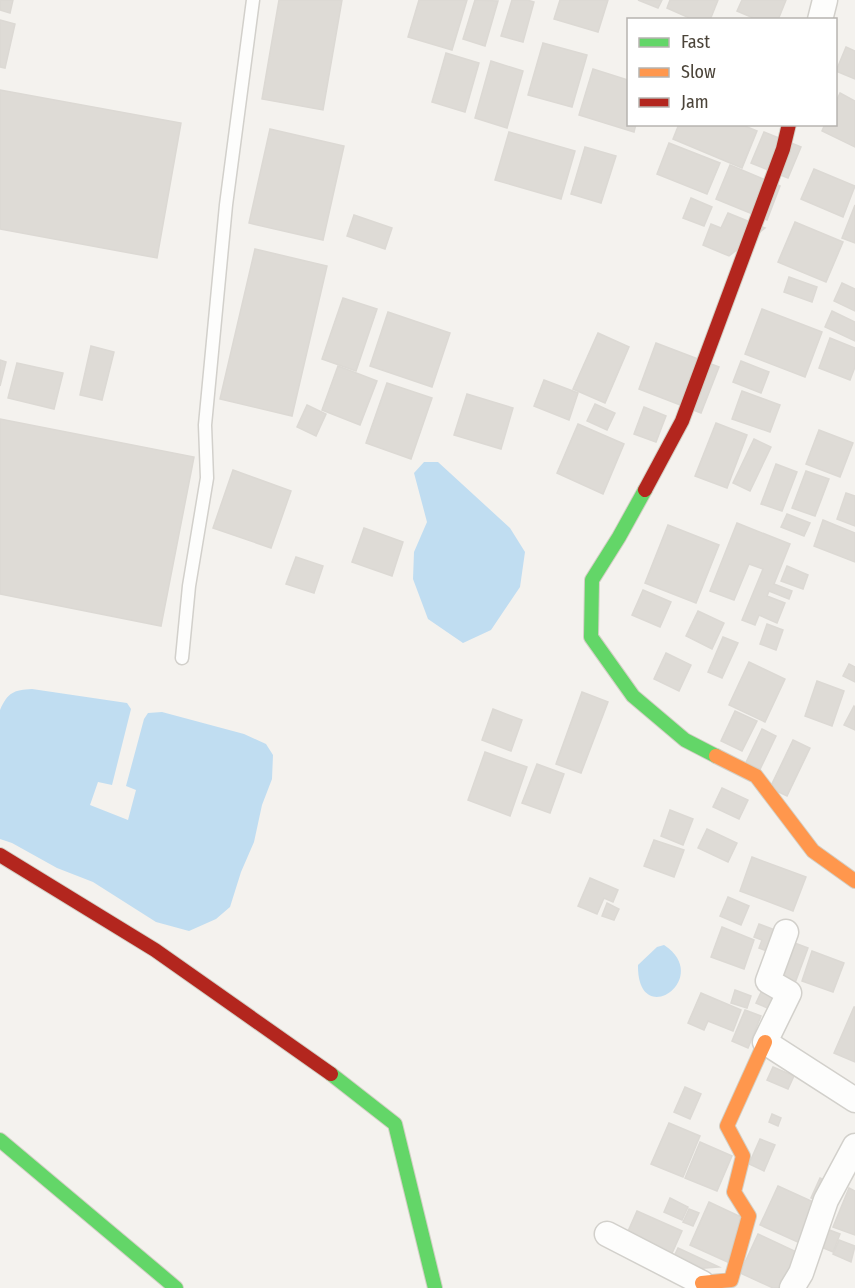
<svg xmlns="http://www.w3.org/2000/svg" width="855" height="1288" font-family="'Fira Sans Condensed',sans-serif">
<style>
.water{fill:#c0ddf1}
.building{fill:#dedbd6;stroke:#dcd9d4;stroke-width:1.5}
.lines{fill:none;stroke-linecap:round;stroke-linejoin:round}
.lane-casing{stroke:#d2d0cb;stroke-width:15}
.street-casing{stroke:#d2d0cb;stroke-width:27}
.fast-casing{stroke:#d3cfc5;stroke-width:16}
.slow-casing{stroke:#d3cfc5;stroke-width:16}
.jam-casing{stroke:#d3cfc5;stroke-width:16}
.lane{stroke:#fdfdfc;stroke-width:12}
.street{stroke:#fdfdfc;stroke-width:24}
.fast{stroke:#63d668;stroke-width:14}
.slow{stroke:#ff974d;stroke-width:14}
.jam{stroke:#b3261e;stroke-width:14}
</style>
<rect width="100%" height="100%" fill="#f4f2ee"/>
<g class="water">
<path d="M424,462H438L510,528L525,552L520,587L491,630L463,643L428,619L413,579L414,552L427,522L414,473Z"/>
<path d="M32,689L127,703L131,709L112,785L98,782L90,805L128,820L136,790L126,786L144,719L148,713L162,712L244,734L266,744L273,755L272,779L262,805L254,842L241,872L230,907L216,919L189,931L156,922L93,882L57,868L12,843L0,839V710C8,692 14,690 32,689Z"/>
<path d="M664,945C714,978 637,1032 638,965L657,947Z"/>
</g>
<g class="building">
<path d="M0,0H13L10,13L0,10Z"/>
<path d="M279,0H342L323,110L262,99Z"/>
<path d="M419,0H467L452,50L408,37Z"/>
<path d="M475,0L498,1L485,46L463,39Z"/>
<path d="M512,0H527L534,2L523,42L501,36Z"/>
<path d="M560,0H608L598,32L554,19Z"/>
<path d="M638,0H662L658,8Z"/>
<path d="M670,0H718L710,20H694L667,8Z"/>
<path d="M742,0H786L778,20H758L737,11Z"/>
<path d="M0,20L15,24L5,68L0,67Z"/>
<path d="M543,43L587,55L572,107L528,95Z"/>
<path d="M846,47L855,51V79L836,71Z"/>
<path d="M446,53L479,63L465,112L432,102Z"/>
<path d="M491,61L523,71L507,128L475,118Z"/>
<path d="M593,69L628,80V124H636L634,132L579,115Z"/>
<path d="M0,90L181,123L157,258L0,229Z"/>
<path d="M840,93L855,101V147L822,131L825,124H836V102Z"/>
<path d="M679,124H740L757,131L742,168L673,139Z"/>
<path d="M270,129L344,146L323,240L249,223Z"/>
<path d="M509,132L575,151L561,199L495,180Z"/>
<path d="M764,132L801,147L788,178L751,163Z"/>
<path d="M669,143L720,163L707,194L657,174Z"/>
<path d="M585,147L616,156L601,203L571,194Z"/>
<path d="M730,165L780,186L767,220L716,199Z"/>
<path d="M814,169L855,186L843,217L801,199Z"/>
<path d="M691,198L712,207L704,226L683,218Z"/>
<path d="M855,205V243L842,238Z"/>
<path d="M728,213L765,228L729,256L703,245L711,224L721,228Z"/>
<path d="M354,215L392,228L385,249L347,236Z"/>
<path d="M795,222L843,242L826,282L778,262Z"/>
<path d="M255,249L327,266L292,416L220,399Z"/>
<path d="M789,277L817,287L812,302L784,292Z"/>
<path d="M842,283L855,289V311L834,301Z"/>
<path d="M343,298L377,309L356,371L322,359Z"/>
<path d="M762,309L822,332L805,377L745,354Z"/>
<path d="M832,311L855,322V341L825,327Z"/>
<path d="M388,312L450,333L432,387L370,366Z"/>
<path d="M598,333L629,347L605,403L573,389Z"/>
<path d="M830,338L855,348V367L850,380L819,368Z"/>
<path d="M656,343L719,367L701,413L639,389Z"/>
<path d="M91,346L114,352L102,400L80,395Z"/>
<path d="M0,360L6,362L0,386Z"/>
<path d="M741,361L769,372L761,393L733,382Z"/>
<path d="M17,363L63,373L54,409L8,398Z"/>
<path d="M338,366L377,381L360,425L322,410Z"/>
<path d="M544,380L578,393L569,420L534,406Z"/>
<path d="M387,383L432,398L411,459L366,443Z"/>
<path d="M742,391L780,405L770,432L732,419Z"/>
<path d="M467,394L513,408L501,449L454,435Z"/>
<path d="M595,404L615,413L607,430L587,421Z"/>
<path d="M307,405L326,414L316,436L297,427Z"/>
<path d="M644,407L666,416L656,442L634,434Z"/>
<path d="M0,419L194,457L161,626L0,594Z"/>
<path d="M716,423L747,435L727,488L695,476Z"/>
<path d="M578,424L624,444L603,494L557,473Z"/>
<path d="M819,430L853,443L840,477L806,464Z"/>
<path d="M754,439L771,447L750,491L733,483Z"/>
<path d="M776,464L797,472L782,511L761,504Z"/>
<path d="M233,470L291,491L271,548L213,528Z"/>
<path d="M806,471L829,479L815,516L792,508Z"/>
<path d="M846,493L855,496V526L837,519Z"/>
<path d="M787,514L810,523L804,536L781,527Z"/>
<path d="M823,520L855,533V562L814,546Z"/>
<path d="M737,523L790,544L774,584L792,591L789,599L769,591L767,596L785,603L777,623L759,615L755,625L742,620L763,569L749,564L734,600L710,591Z"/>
<path d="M668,525L719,545L696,603L645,583Z"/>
<path d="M364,528L403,542L392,576L352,562Z"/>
<path d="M296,557L323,566L314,593L286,584Z"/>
<path d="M787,566L808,575L803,589L781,581Z"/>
<path d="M643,590L671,602L660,627L632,615Z"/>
<path d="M698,611L724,623L712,649L686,636Z"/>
<path d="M767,624L783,630L776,650L760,644Z"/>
<path d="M723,637L738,643L722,678L708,672Z"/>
<path d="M666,653L691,665L679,691L654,679Z"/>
<path d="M749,662L785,679L765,722L729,705Z"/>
<path d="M849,664L855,667V682L843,676Z"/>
<path d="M817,681L844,691L832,726L805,716Z"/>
<path d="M582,692L608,702L581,773L556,764Z"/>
<path d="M854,706L855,707V730L844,725Z"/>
<path d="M493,709L522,720L511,751L482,740Z"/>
<path d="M735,711L757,721L742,751L721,741Z"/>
<path d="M762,729L776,736L754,782L740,775Z"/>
<path d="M793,740L810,748L787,796L770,788Z"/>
<path d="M485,752L527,767L510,816L468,800Z"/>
<path d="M537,764L564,774L550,813L522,803Z"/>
<path d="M722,788L748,800L739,819L713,807Z"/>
<path d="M670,810L693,819L683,845L661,836Z"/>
<path d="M707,829L737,843L728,862L698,848Z"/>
<path d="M654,840L684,850L674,877L644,866Z"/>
<path d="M752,857L806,877L793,911L740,891Z"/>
<path d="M590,878L618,890L613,902L604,898L597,914L578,906Z"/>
<path d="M728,897L749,906L741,925L720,916Z"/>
<path d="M607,903L619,909L614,920L602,916Z"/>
<path d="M759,924L775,930L767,951L759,948L762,940L754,937Z"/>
<path d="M722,927L754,940L744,969L711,957Z"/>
<path d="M792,942L808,948L795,983L779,977Z"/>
<path d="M812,951L844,963L833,992L802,981Z"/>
<path d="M763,988L776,994L770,1009L756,1003Z"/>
<path d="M735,990L751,996L747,1008L731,1003Z"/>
<path d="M701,993L741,1010L733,1031L708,1021L704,1030L688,1023Z"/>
<path d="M854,1007H855V1062L834,1053Z"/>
<path d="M745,1010L761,1016L748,1048L732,1041Z"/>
<path d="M773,1067L794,1076L788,1089L767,1080Z"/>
<path d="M685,1087L701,1094L690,1119L674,1112Z"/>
<path d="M772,1114L781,1118L778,1126L769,1122Z"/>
<path d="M669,1123L700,1136L683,1177L651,1164Z"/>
<path d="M760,1139L775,1145L764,1171L749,1164Z"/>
<path d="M700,1142L732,1156L717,1191L685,1178Z"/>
<path d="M820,1178L830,1183L821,1203L811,1198Z"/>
<path d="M778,1186L818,1204L800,1243L760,1225Z"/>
<path d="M849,1188L855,1191V1235L833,1227Z"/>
<path d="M670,1198L688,1207L682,1220L664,1212Z"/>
<path d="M709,1202L752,1222L732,1264L690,1245Z"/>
<path d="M689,1209L699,1213L693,1226L683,1222Z"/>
<path d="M637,1211L682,1231L665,1269L620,1249Z"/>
<path d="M819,1226L840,1234L833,1252L812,1243Z"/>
<path d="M758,1234L801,1254L785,1288H773L740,1273Z"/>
<path d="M839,1240L855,1246L851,1262L833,1254Z"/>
<path d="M678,1248L719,1267L667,1271Z"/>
</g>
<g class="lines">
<defs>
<path id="lane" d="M182,658L189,586L207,478L205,425L226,205L253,0"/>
<g id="street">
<path d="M820,20L825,0"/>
<path d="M786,932L768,981L789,993L765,1042L855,1100"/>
<path d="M607,1234L702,1283"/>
<path d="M792,1288L801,1273L826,1200L855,1146"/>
</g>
<g id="fast">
<path d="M645,490L619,537L592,580L591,637L633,696L685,740L716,756"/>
<path d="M331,1074L395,1124L435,1288"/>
<path d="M0,1140L176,1288"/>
</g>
<g id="slow">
<path d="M716,756L756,776L813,851L855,881"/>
<path d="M705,1288L702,1283L731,1280L749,1216L734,1192L743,1156L727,1126L765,1042"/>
</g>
<g id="jam">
<path d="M645,490L682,421L783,149L789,124"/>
<path d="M0,855L155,950L331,1074"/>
</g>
</defs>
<use href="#lane" class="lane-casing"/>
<use href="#street" class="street-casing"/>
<use href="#fast" class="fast-casing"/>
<use href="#slow" class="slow-casing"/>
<use href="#jam" class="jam-casing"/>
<use href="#lane" class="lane"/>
<use href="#street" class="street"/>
<use href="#fast" class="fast"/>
<use href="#slow" class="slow"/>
<use href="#jam" class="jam"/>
</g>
<rect x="627" y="18" width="210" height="108" fill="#ffffff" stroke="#b7b4b0" stroke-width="1.5"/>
<rect x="639" y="38" width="30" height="9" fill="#63d668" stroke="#b7b4b0" stroke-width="1.5"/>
<text x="681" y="48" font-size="18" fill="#4b4439">Fast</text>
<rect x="639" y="68" width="30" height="9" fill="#ff974d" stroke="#b7b4b0" stroke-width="1.5"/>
<text x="681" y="78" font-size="18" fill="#4b4439">Slow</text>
<rect x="639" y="98" width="30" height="9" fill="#b3261e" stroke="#b7b4b0" stroke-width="1.5"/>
<text x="681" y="108" font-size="18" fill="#4b4439">Jam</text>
</svg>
